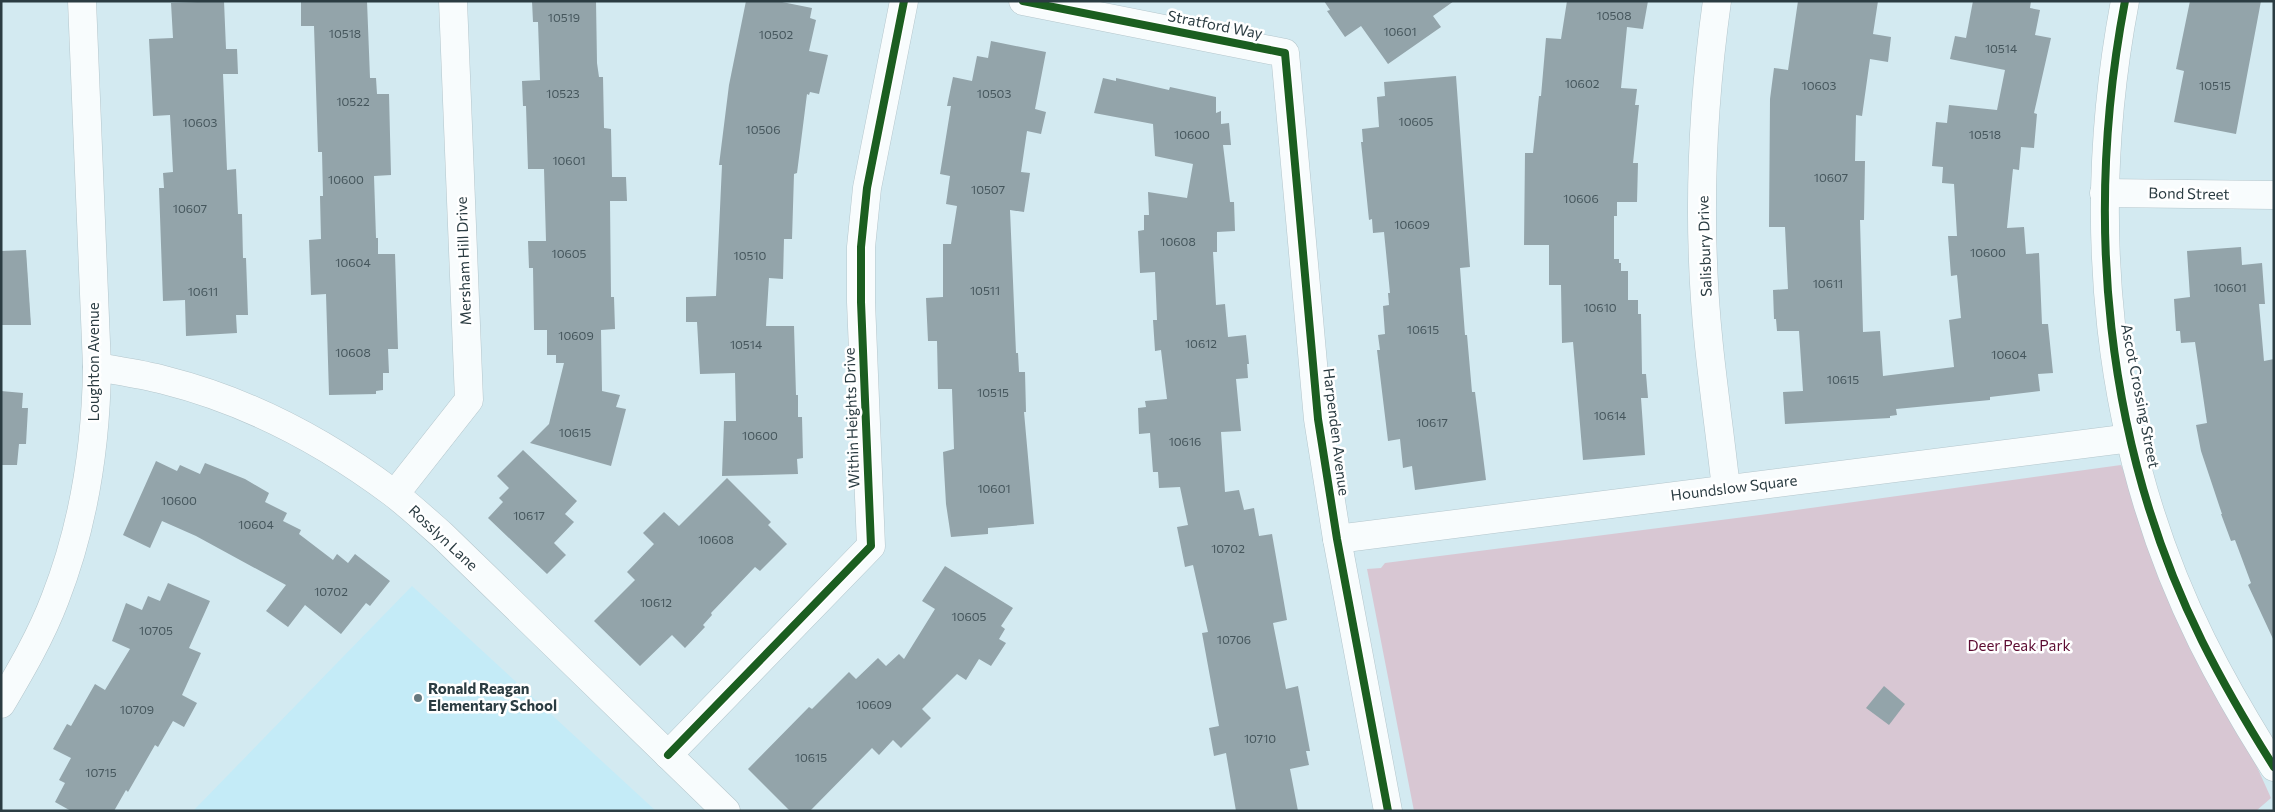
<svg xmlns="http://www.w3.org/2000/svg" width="2275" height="812" font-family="Commissioner,sans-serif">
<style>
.built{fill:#c4ebf7}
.green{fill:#d8c7d3}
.building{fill:#93a4aa}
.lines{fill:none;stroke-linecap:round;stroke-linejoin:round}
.minor-casing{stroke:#b4c6cc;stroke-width:29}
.minor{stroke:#f8fcfd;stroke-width:28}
.cycleway-casing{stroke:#fff;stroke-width:11}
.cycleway{stroke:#1b5e20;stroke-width:8}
.poi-dot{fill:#66797f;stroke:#fff;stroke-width:2}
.labels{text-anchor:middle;stroke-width:5;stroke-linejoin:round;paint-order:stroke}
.number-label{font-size:12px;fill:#45565c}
.street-label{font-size:15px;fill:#2b3c42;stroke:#fff}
.park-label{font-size:15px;fill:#5d0c32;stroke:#fff}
.poi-label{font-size:15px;font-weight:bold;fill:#2b3c42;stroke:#fff;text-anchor:start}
</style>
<rect width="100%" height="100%" fill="#d3eaf1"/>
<path class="built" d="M412,586L656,811H193Z"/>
<path class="green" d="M2121,465L2271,798L2256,811H1414L1367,569L1381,568L1385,563L1760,515Z"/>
<g class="building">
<path d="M224,1L226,49H237L238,74H223L227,170L236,169L238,214H242L243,258H246L248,315H236L237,333L186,336L185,300L163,301L159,188H164L163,173L173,172L170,115L153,116L149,39L173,38L171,3Z"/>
<path d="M301,1H367L370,78H376L377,94H389L391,175L374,176L376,238H378V254H395L398,349H388L389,373H383V390L376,391V394L329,395L326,294L311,295L309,240L321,239L320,196H323L322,152H318L314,26H301Z"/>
<path d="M532,1H596L597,63L599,77H603L604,128L611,129L612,177H626L627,201H610L611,297H614L615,329L601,330L602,391L620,395L616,407L626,409L611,466L530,443L549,424L564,363H556V355H547V330H534L533,268H529L528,241H546L544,169H528L526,106H523L522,81L540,80L538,22H533Z"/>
<path d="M746,1H777L812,8L810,18L816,20L809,51L828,55L819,94L810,92L809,95L807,94L797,173L794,174L792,239H784L783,279L769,278L766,326H794L796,395H798V417H802L803,458L797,459L798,474L722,476L724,421H736L735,373L700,374L697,322H686V297L716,296L722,165H719L729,85Z"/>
<path d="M1324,1H1454L1433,16L1441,27L1388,64L1361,26L1345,37L1327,11L1330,10Z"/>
<path d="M1567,1H1648L1643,29L1627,27L1621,88L1637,89L1635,105H1639L1633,163H1638L1637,202H1617V216H1614V259H1619V263H1621V271H1628V300H1638V314H1641L1642,374H1646L1648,398H1641L1645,455L1583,460L1573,342L1562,343L1561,285H1549V245H1524L1525,153H1533L1539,96H1541L1546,38L1561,39Z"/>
<path d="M1798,1H1878L1873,34L1891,37L1888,62L1870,59L1862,116L1856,115L1855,161H1865L1864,220H1860L1863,332L1880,331L1883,376L1954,367L1949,320L1961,318L1957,275L1951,276L1948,236H1957L1954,184L1942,183L1943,167L1932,166L1936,122L1947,123L1949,105L1997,110L2005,70L1950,59L1955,36L1966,38L1973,1H2031L2030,8L2040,10L2035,35L2051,38L2034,113L2037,114L2034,148L2021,147L2019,170L2013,169L2007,228L2024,227L2026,254L2039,253L2042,324H2048L2053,373L2038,374L2040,391L1990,397V400L1896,409L1897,415L1890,416V418L1785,424L1783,392L1803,391L1799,331H1777L1776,319H1774L1773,290L1788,289L1785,227H1769L1770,99L1774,68L1788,70Z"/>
<path d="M2190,1H2261L2236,134L2174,122L2184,71L2176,69Z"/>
<path d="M991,41L1046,52L1035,109L1046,112L1041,134L1027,131L1021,172L1030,173L1024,212L1010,210L1016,353H1018L1019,372H1025L1026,412H1024L1034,524L988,528V534L951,537L946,504L943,452L954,449L952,389H938L937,341H928L926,298L943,297V244H951L957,206L946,204L950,176L940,174L951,106H947L953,77L972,81L977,56L988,58Z"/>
<path d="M1456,76L1470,267L1460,268L1465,335H1467L1472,392H1475L1486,480L1415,490L1412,466L1403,468L1400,439L1388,441L1377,350H1380L1378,335L1385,334L1383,306L1389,305L1388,293H1390L1384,232L1373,233L1372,219L1369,220L1361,142H1363L1362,129L1379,127L1377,97L1385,96L1384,82Z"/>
<path d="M1103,78L1116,81V78L1169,90L1170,87L1216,97V113L1221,111V124L1229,123L1231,145H1223L1230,202H1234L1235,231L1217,232V252H1213L1216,305L1225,304L1228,337L1246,335L1249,364H1247L1248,378L1236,379L1241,431L1221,432L1225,492L1239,490L1244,510L1254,508L1259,536L1272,534L1287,620L1273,623L1286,689L1298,686L1310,751H1306L1309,765L1290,769L1298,811H1236L1226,753L1214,756L1209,728L1219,726L1202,633L1208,632L1193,565L1185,567L1177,527L1188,525L1180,487L1159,488L1158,472H1153L1150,433L1139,434L1138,408L1146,407L1145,401L1167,399L1161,350L1155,351L1153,320H1157L1155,272L1140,273L1138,231L1144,230V215H1149L1148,192L1187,198L1193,164L1155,156L1153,124L1094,113Z"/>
<path d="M2241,247L2242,265L2262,263L2265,304H2259L2264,361L2274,359V641L2248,585L2251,583L2235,540L2231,541L2221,514H2222L2201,451L2196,425L2207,423L2195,342L2181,343L2180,331H2176L2174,299L2190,297L2187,251Z"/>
<path d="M26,250L31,325H1V251Z"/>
<path d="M1,391L23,393L22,408H28L26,444H19L17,465H1Z"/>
<path d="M523,450L577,501L565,514L574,522L554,543L566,555L547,574L488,518L503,502L499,498L509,488L497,476Z"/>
<path d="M156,461L177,471L180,465L200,474L205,463L245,479L269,493L265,502L287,513L283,521L301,530L299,534L333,560L337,554L348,563L355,554L390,581L370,606L366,603L341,634L305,605L288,627L266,611L286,585L196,536L162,521L150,548L123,535Z"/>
<path d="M727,478L771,522L768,525L787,544L760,571L755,567L711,613L712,615L703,625L705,627L685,648L672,635L640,666L594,621L635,580L627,572L654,544L643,533L664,512L679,526Z"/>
<path d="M945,566L1013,608L1001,626L1005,629L999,639L1006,643L991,666L979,659L966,680L957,674L922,709L931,718L901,748L893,740L879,755L872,748L810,811H790L748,769L809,707L812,709L849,672L856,679L878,658L886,666L899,654L904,659L935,609L922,601Z"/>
<path d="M168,583L210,601L189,648L201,653L182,695L197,703L184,727L173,721L158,747L155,745L128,792L126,790L114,811H71L55,802L65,783L59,780L71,758L53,749L67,724L71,726L95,684L105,690L130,649L112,641L126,603L142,610L148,596L160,601Z"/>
<path d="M1884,686L1905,704L1889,725L1866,708Z"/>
</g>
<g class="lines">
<defs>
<g id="minor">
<path d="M1023,1L1285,53L1318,419L1337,539L1388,811"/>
<path d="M1717,1C1701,115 1697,232 1709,346C1714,394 1721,442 1726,489"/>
<path d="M2125,1C2084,217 2104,443 2202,641C2224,685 2248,726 2274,767"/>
<path d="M2104,193L2274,195"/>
<path d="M97,367C119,371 142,374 164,380C248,401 325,442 393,493C410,506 426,521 442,535L726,811"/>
<path d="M395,494L469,400L453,1"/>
<path d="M1337,539L2131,438"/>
<path d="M1,704C21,670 41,636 55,599C84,525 96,445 97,367L82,1"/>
<path d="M668,755L871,546L861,302V247L867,188L904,1"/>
</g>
</defs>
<use href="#minor" class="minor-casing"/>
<use href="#minor" class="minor"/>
<defs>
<g id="cycleway">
<path d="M1023,1L1285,53L1318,419L1337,539L1388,811"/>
<path d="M2125,1C2084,217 2104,443 2202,641C2224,685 2248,726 2274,767"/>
<path d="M668,755L871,546L861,302V247L867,188L904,1"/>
</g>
</defs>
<use href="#cycleway" class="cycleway-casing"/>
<use href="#cycleway" class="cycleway"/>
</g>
<circle class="poi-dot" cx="418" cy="698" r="5"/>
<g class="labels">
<g class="number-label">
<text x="1614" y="20">10508</text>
<text x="564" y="22">10519</text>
<text x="1400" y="36">10601</text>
<text x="345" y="38">10518</text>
<text x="776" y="39">10502</text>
<text x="2001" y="53">10514</text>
<text x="1582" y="88">10602</text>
<text x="1819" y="90">10603</text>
<text x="2215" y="90">10515</text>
<text x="563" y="98">10523</text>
<text x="994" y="98">10503</text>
<text x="353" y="106">10522</text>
<text x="1416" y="126">10605</text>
<text x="200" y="127">10603</text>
<text x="763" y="134">10506</text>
<text x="1192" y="139">10600</text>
<text x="1985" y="139">10518</text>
<text x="569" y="165">10601</text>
<text x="1831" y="182">10607</text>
<text x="346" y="184">10600</text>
<text x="988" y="194">10507</text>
<text x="1581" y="203">10606</text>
<text x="190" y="213">10607</text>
<text x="1412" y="229">10609</text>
<text x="1178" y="246">10608</text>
<text x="1988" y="257">10600</text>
<text x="569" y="258">10605</text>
<text x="750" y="260">10510</text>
<text x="353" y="267">10604</text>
<text x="1828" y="288">10611</text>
<text x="2230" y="292">10601</text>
<text x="985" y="295">10511</text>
<text x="203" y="296">10611</text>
<text x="1600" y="312">10610</text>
<text x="1423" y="334">10615</text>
<text x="576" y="340">10609</text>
<text x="1201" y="348">10612</text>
<text x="746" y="349">10514</text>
<text x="353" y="357">10608</text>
<text x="2009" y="359">10604</text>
<text x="1843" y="384">10615</text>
<text x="993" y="397">10515</text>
<text x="1610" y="420">10614</text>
<text x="1432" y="427">10617</text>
<text x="575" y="437">10615</text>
<text x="760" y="440">10600</text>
<text x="1185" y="446">10616</text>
<text x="994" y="493">10601</text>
<text x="179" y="505">10600</text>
<text x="529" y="520">10617</text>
<text x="256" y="529">10604</text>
<text x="716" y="544">10608</text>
<text x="1228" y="553">10702</text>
<text x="331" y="596">10702</text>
<text x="656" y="607">10612</text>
<text x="969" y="621">10605</text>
<text x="156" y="635">10705</text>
<text x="1234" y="644">10706</text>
<text x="874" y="709">10609</text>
<text x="137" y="714">10709</text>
<text x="1260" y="743">10710</text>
<text x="811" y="762">10615</text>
<text x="101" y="777">10715</text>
</g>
<g class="street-label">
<text transform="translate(1215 25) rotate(11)" y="5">Stratford Way</text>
<text transform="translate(2189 194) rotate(1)" y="5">Bond Street</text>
<text transform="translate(1705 246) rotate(-92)" y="5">Salisbury Drive</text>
<text transform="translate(464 261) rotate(-92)" y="5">Mersham Hill Drive</text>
<text transform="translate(94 362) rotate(-90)" y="5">Loughton Avenue</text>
<text transform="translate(2140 396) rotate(79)" y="5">Ascot Crossing Street</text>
<text transform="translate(852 418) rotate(-92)" y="5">Within Heights Drive</text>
<text transform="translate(1336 432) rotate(83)" y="5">Harpenden Avenue</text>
<text transform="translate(1734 488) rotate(-7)" y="5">Houndslow Square</text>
<text transform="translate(443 538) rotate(43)" y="5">Rosslyn Lane</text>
</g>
<g class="park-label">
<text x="2019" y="651">Deer Peak Park</text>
</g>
<g class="poi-label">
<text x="428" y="694">Ronald Reagan<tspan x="428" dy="17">Elementary School</tspan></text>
</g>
</g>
<rect width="2275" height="812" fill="none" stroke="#2b3c42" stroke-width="5"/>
</svg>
